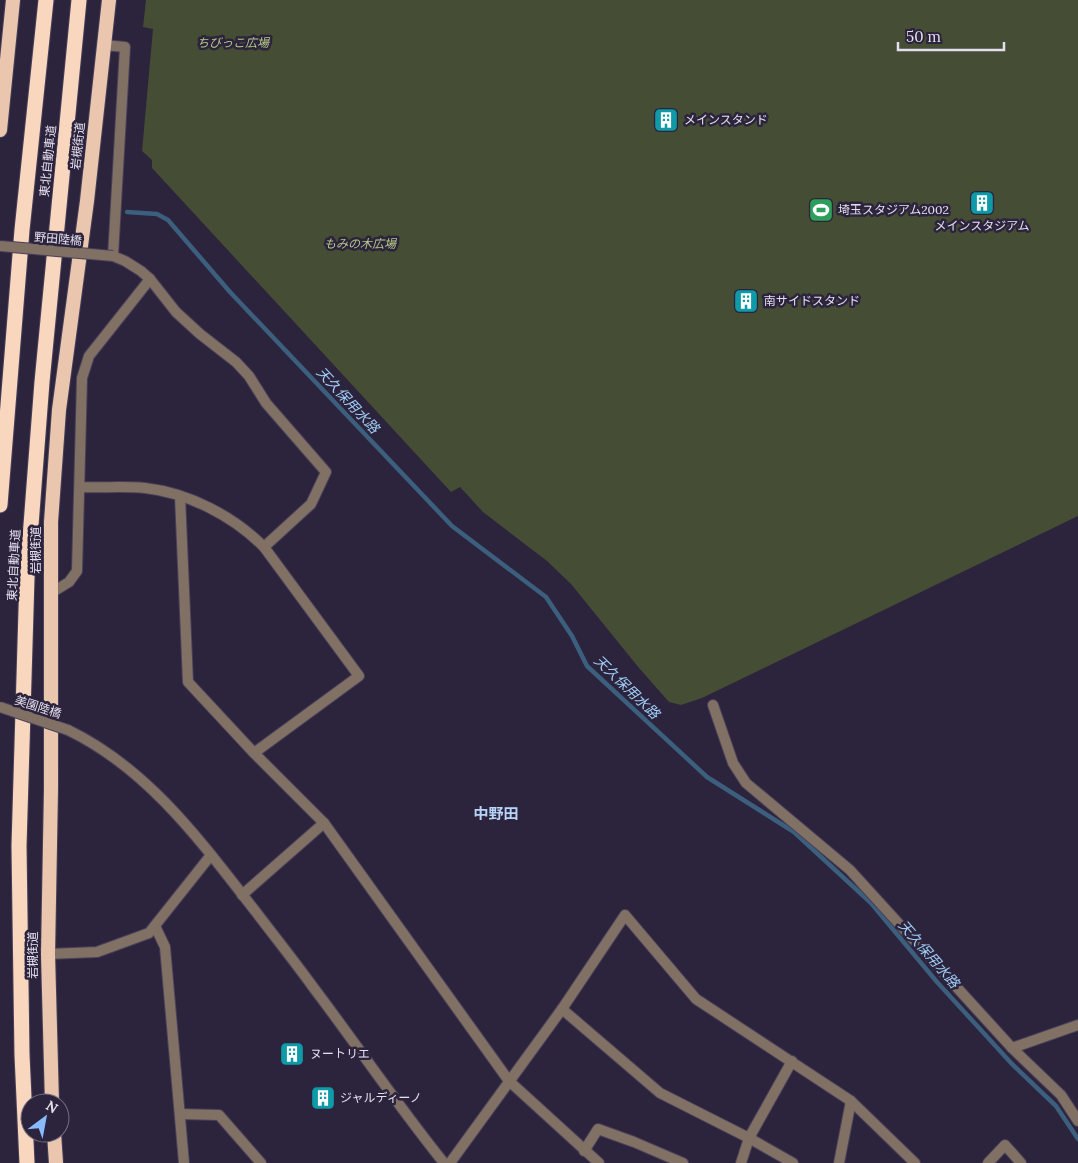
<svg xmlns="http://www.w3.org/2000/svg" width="1078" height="1163" font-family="Lora,'Noto Sans JP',serif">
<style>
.green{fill:#454d34}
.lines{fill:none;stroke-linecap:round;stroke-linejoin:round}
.stream{stroke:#3c5f7d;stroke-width:4.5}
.pedestrian-casing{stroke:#494159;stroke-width:12}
.minor-casing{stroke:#494159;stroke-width:12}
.trunk-casing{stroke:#494159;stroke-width:16}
.motorway-casing{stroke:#494159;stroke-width:17}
.pedestrian{stroke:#817064;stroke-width:10}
.minor{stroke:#817064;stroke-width:10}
.trunk{stroke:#eac6ae;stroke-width:14}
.motorway{stroke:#f9d6be;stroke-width:15}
.minor-bridge-casing{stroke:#494159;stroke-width:12;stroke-linecap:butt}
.minor-bridge{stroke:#817064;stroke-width:10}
.labels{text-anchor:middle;stroke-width:5;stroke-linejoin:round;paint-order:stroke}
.park-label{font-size:12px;font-style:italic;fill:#b5c985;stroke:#2c233c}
.poi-label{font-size:12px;fill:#e4dfef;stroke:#2c233c;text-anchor:start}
.street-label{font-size:12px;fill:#e4dfef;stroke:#2c233c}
.water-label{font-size:14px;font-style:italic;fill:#a0cdf6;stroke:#2c233c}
.quarter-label{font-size:15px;font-weight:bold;fill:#b7d3f8;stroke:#2c233c}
</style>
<rect width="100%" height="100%" fill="#2c233c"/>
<path class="green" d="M146,0H1078V516L702,698L681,705L669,702L639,668L571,584L547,561L483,512L460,487L451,492L152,168V160L142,151L153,29L143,27Z"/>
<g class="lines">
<path class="stream" d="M127,212L157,214L168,220L230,292L452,526L546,597L572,636L587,666L707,777L794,832L871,903L937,982L1012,1064L1056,1106L1078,1139"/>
<defs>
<path id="pedestrian" d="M713,705L733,763L746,783L850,870L1012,1048L1061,1095L1078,1121"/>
<g id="minor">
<path d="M104,45L125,47L113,256L125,261L141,271L150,279L176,312L200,334L236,362L249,376L266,403L326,472L311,504L264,547"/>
<path d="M80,487C101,488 124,486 145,488C189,493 233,516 264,547L359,676L254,753"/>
<path d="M180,496L188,682L254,753L324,823L509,1081L599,1163"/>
<path d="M51,593L69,582L77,571L82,378L89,356L150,279"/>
<path d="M68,730C149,769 202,843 256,912C275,937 295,962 313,987C357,1045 398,1106 444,1163"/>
<path d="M242,895L324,823"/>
<path d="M155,926L165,947L184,1163"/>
<path d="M48,954L97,952L149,933L211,855"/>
<path d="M562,1009L660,1093L749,1138L793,1163"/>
<path d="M1012,1048L1078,1025"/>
<path d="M180,1114L219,1115L261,1163"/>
<path d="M584,1151L598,1129L634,1142L683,1163"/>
<path d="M450,1163L562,1009L625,915L696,999L851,1101L915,1163"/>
<path d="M741,1163L749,1138L792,1061"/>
<path d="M839,1163L851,1101"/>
<path d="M988,1163L1005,1145L1021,1163"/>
</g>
<g id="trunk">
<path d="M0,130L13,0"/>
<path d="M52,1103L48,954L51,789V522L59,410L87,201L109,0"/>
<path d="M54,1133L56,1163"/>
</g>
<g id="motorway">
<path d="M0,505L22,230L46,0"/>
<path d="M27,1163L22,1055L19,846L27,577L42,382L79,0"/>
</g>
</defs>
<use href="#pedestrian" class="pedestrian-casing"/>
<use href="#minor" class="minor-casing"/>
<use href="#trunk" class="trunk-casing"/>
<use href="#motorway" class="motorway-casing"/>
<use href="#pedestrian" class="pedestrian"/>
<use href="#minor" class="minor"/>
<use href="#trunk" class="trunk"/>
<use href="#motorway" class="motorway"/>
<defs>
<g id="minor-bridge">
<path d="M0,246L113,256"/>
<path d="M0,707L68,730"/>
</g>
</defs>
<use href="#minor-bridge" class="minor-bridge-casing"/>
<use href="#minor-bridge" class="minor-bridge"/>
</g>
<defs>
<symbol id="building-square" viewBox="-11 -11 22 22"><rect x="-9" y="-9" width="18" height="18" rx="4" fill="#0f9aa8" stroke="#2c233c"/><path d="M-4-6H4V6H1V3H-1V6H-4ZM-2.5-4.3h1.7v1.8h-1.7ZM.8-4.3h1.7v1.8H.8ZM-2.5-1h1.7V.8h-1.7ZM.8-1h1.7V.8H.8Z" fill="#fff"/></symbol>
<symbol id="stadium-square" viewBox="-11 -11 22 22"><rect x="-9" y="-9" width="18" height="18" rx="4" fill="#2e9e5b" stroke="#2c233c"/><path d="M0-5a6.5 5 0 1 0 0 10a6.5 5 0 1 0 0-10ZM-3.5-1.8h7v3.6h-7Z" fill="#fff"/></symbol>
</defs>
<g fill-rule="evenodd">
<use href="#building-square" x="652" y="106" width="28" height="28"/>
<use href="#building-square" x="968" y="189" width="28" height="28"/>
<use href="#stadium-square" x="807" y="196" width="28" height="28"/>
<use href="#building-square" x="732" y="287" width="28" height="28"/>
<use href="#building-square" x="278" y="1040" width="28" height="28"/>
<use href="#building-square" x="309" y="1084" width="28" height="28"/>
</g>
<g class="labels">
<g class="park-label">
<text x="233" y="47">ちびっこ広場</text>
<text x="360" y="248">もみの木広場</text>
</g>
<g class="poi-label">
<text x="684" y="124">メインスタンド</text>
<text x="838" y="214">埼玉スタジアム2002</text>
<text x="982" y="230" text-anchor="middle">メインスタジアム</text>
<text x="764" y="305">南サイドスタンド</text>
<text x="310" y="1058">ヌートリエ</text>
<text x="340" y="1102">ジャルディーノ</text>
</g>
<g class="street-label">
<text transform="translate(78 146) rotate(-84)" y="4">岩槻街道</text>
<text transform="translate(48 161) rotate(-84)" y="4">東北自動車道</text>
<text transform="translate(58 239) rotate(5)" y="4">野田陸橋</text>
<text transform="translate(36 550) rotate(-90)" y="4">岩槻街道</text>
<text transform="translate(14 565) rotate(-87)" y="4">東北自動車道</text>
<text transform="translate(38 707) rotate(18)" y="4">美園陸橋</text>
<text transform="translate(33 955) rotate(-90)" y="4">岩槻街道</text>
</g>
<g class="water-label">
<text transform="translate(348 400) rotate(47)" y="5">天久保用水路</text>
<text transform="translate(627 687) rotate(44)" y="5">天久保用水路</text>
<text transform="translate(929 954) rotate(49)" y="5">天久保用水路</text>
</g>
<g class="quarter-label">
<text x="496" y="819">中野田</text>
</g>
</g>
<g transform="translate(45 1118) rotate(32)"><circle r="24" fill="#2c233c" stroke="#766e84"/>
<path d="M0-4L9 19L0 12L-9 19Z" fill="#88bafc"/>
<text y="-8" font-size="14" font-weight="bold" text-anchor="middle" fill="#e4dfef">N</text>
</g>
<path d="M898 42v8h106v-8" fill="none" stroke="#e4dfef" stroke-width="2.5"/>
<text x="906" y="42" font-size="15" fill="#e4dfef" stroke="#2c233c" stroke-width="4" paint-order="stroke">50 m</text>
</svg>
